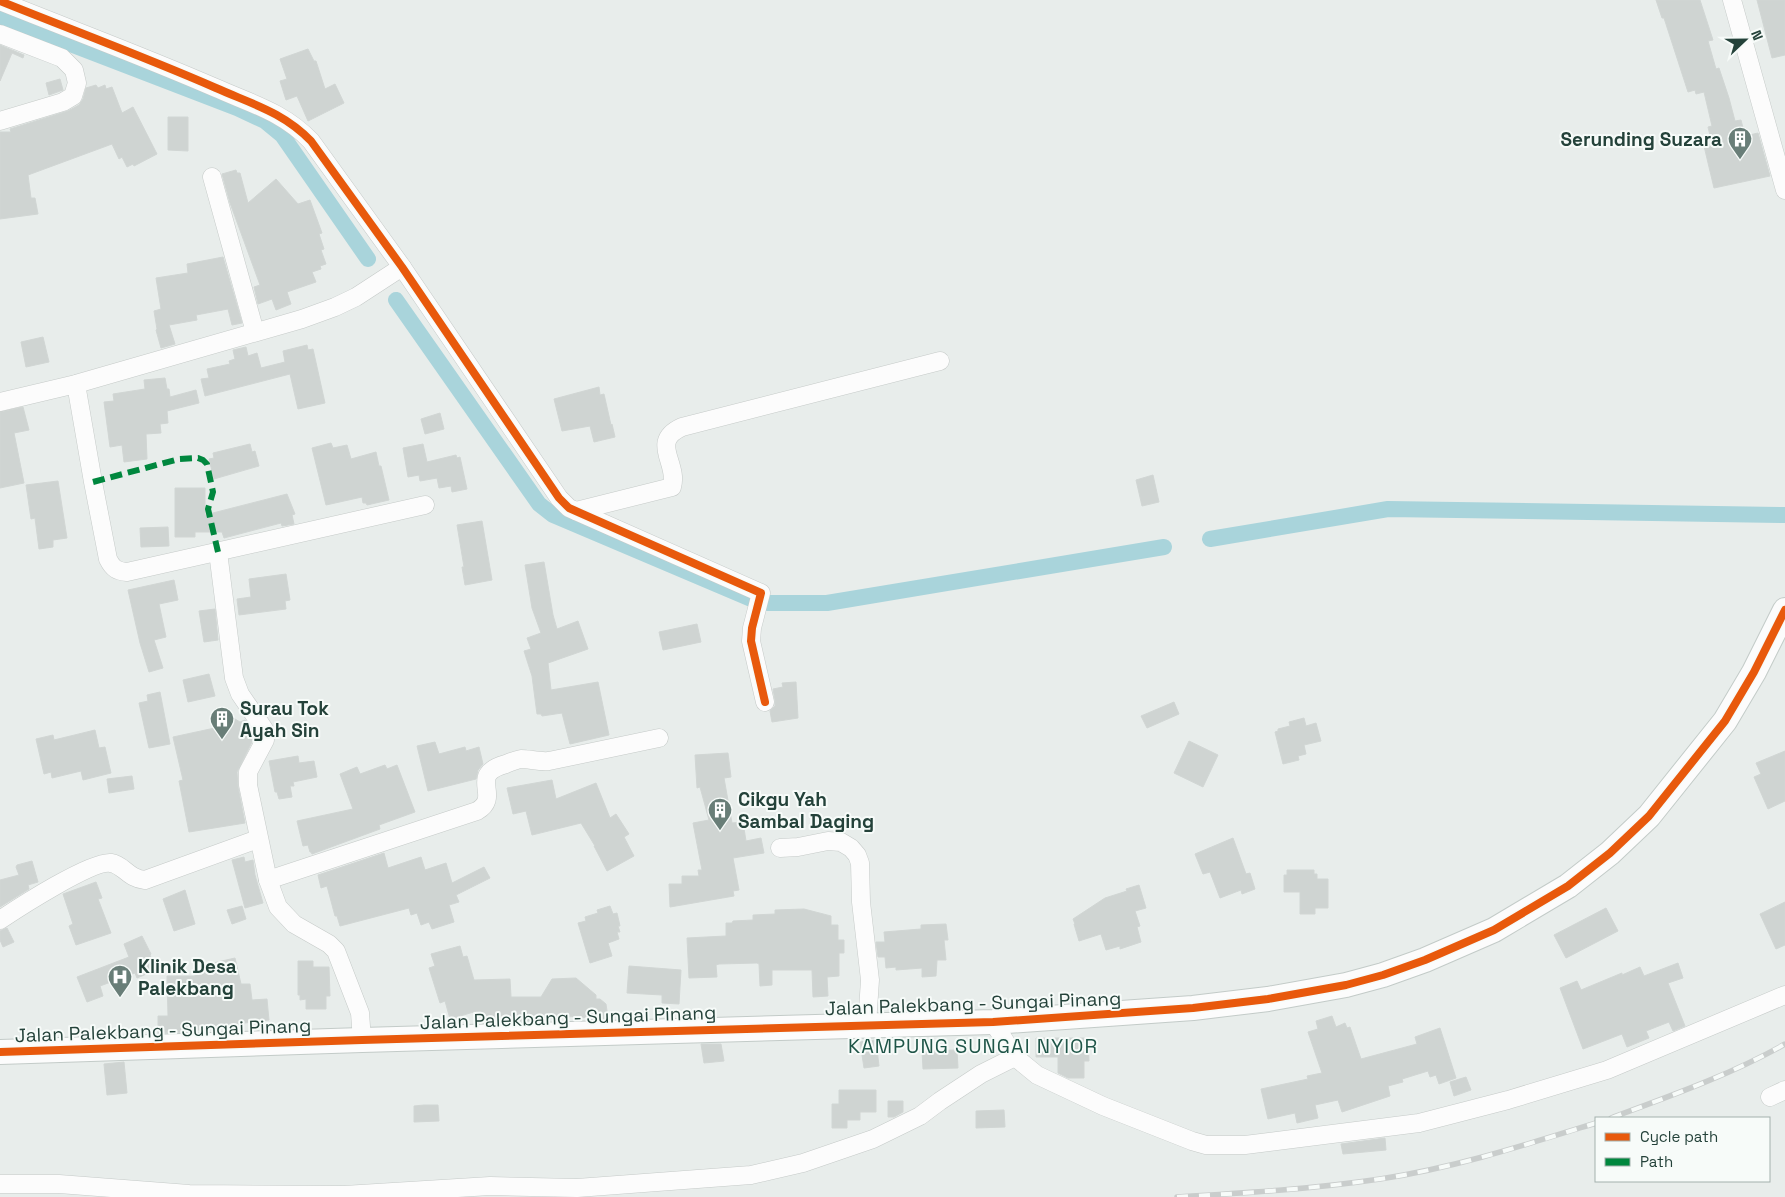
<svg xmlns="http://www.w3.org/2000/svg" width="1785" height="1197" font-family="'Space Grotesk',sans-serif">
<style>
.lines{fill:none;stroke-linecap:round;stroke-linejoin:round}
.canal{stroke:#a9d4db;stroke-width:16}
.building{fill:#cfd4d2;stroke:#d1d6d4}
.street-casing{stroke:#c5cac8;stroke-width:19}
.secondary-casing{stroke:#c3cbc8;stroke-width:26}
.street{stroke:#fcfcfc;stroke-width:18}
.secondary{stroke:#fcfcfc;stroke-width:24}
.rail-casing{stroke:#c9cdcc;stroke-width:5.5}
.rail{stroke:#f7fbf9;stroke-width:4;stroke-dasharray:11;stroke-linecap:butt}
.quiet{stroke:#00873e;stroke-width:6;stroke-dasharray:12 6;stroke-linecap:butt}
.cycleway-casing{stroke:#f7fbf9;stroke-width:11}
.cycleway{stroke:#e8590c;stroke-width:8}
.labels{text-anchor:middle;stroke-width:4;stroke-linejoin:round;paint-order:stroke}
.poi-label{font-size:19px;font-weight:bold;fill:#24423a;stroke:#f7fbf9;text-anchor:start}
.street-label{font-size:19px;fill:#24423a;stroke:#f7fbf9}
.neighbourhood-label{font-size:20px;letter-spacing:1px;fill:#1f5548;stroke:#f7fbf9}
</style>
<rect width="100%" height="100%" fill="#e8edeb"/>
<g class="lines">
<g class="canal">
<path d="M0,17L237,108L265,121L282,135L368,259"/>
<path d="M396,300L539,504L553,515L751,599L768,603H827L1164,547"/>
<path d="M1210,539L1388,509L1785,515"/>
</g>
</g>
<g class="building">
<path d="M1656,0H1700L1713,40L1708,41L1716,69L1719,68L1729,98L1735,121L1741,120L1745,136L1758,133L1770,176L1714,188L1704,146L1712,144L1708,127L1712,126L1704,92L1696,94L1695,90L1688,92L1664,18H1662Z"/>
<path d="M1757,0H1785V55L1772,58Z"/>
<path d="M0,45L24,55L23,58L12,53L0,81Z"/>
<path d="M308,49L314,61H316L325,89L335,84L344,103L308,121L297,96L286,100L280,81L287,79L280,59Z"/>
<path d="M60,79L63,90L49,95L46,83Z"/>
<path d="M96,85L98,88L105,85L106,89L112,87L122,113L133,107L157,154L134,166L133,164L127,167L122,157L119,159L112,144L28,175L31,198H35L38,214L0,219V132H11L10,129L68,111L79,105L83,99L86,88Z"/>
<path d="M168,117H188V151L168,150Z"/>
<path d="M236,170L237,173H240L248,203L276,179L298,204L310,200L322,233L319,234L324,249L321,250L326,264L320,266L321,269L312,272L316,282L287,292L291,304L276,310L272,299L258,304L254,287L260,285L230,203L222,174Z"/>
<path d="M223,257L242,323L232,325L228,309L196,315L197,320L169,325L175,344L161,348L156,330L157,329L154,311L161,309L156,278L188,273L187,264Z"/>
<path d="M43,337L49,362L26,367L21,342Z"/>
<path d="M307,345L308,350L313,349L325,403L298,409L290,374L205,396L201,379L209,378L207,369L230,364L229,361L235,359L233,350L246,347L248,356L257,353L261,368L285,362L283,351Z"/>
<path d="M165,378L167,389H169L170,397L196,390L199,403L167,411L168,423L160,424L161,433L146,434L147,459L124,462L122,445L110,447L104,402L114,401L113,394L145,389L144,380Z"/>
<path d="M599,387L600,395L604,394L611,425L612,424L615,437L594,442L590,426L562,431L554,399Z"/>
<path d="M23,407L29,430L14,433L24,483L0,488V412Z"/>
<path d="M440,413L444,429L425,434L421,419Z"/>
<path d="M331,443L333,448L347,445L351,459L376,452L379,466H381L389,500L367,505L366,503H363L362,497L326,505L312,448Z"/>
<path d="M250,444L252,452L255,451L259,466L214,479L209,459L214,458L213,453Z"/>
<path d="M423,444L427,462L456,455L457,458L460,457L467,489L452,492L451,486L439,488L437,478L420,481L419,475L408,477L403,448Z"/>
<path d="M1153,475L1159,502L1142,506L1136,480Z"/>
<path d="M58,481L67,538L53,540V547L39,549L35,518L31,519L26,485Z"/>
<path d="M175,488H205V515L287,494L295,514L292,515L294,524L282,526L281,523L224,538L222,532H195V537H175Z"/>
<path d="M482,521L492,580L465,585L462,567H464L457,525Z"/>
<path d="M168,527L169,546L141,547L140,528Z"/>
<path d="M544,562L553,615L557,629L578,621L588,649L548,663L551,690L598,682L609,735L570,744L562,713L542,716L541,714H537L532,676L524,651L531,649L527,638L541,633L532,608L525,565Z"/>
<path d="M286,574L290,600L285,601L286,609L239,615L237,599L251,597L249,579Z"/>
<path d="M174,580L178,600L159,604L166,637L154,640L163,668L149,672L140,643L128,590Z"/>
<path d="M215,609L218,640L204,642L199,611Z"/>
<path d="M697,624L701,642L663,650L659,632Z"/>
<path d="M209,674L215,696L188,702L183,680Z"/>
<path d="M796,682L798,718L772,722L770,711L775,706V700L773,689L783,687L782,683Z"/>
<path d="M160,692L170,744L149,748L139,703L148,701L147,695Z"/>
<path d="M1174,702L1179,714L1147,728L1141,716Z"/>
<path d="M230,716L240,722L245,720L254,733V738L237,772L238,787L245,823L189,832L179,781L183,780L173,737L224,726Z"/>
<path d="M1304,718L1306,726L1316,723L1321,741L1304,745L1306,754L1298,756L1299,760L1283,764L1275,732L1278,731V729L1290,726L1289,722Z"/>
<path d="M95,730L99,748L105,747L111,773L83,780L81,771L52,778L51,772L44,774L36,739L53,735L54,740Z"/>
<path d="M1189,741L1218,755L1203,787L1174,773Z"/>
<path d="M435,742L439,754L465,747L466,751L479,747L483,764L478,770L476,779L428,791L417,746Z"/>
<path d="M1785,751V801L1768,809L1754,777L1761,774L1756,763Z"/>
<path d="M728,753L731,777L724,778L732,823L743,822L746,841L761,838L764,853L733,858L739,890L733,891L734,896L670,907L669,884H682V876H699L698,870H702L693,823L709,820L700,787L697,788L695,755Z"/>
<path d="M298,756L299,763L314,761L317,777L293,782L294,786H290L292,797L279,799L277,792H275L269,761Z"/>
<path d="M385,765L387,769L397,765L415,812L379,825L380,829L312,854L311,852H310L308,845L303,846L297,821L353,809L340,774L357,767L360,774Z"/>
<path d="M132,776L134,789L109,793L107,779Z"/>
<path d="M552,780L556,799L596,783L610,818L616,814L629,834L624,837L634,856L607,871L594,846H595L581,823L532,835L526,811L513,814L507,788Z"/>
<path d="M1233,838L1246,874L1250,873L1255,889L1242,894L1241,890L1220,898L1210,872L1203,874L1195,854Z"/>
<path d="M384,853L388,868L421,857L425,870L446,863L452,883L484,867L490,878L456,895L459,902L449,905L454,922L432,929L429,922L421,925L417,913L411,915L409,908L340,926L337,916H335L327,886L321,888L318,875Z"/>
<path d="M244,857L245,862L253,860L255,875L263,903L245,908L232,860Z"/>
<path d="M32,861L38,882L28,885L29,889L0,907V880L19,875L16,867L17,865Z"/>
<path d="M1287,870H1314V874H1317V879H1328V908H1315V914H1300V892H1284V875H1287Z"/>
<path d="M96,882L102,898L98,899L111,933L76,945L69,926L73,924L63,894Z"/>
<path d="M1139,885L1146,908L1135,911L1140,926L1137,927L1141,942L1120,949V946L1106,950L1101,934L1079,941L1074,924H1075L1073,919L1105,898L1127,891L1126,889Z"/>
<path d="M185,890L195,924L174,931L163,899Z"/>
<path d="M1785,902V945L1776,949L1760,914Z"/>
<path d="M242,906L246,919L232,924L227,910Z"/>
<path d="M610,906L613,914L617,913L620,926H618L620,932H617L619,939L608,943L612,956L590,963L578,923L586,921L585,917L598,913L597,910Z"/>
<path d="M1606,908L1618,931L1566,958L1554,935Z"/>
<path d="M804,909L831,916V925H838V940H844V953H839V976L827,977L828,996L813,997L812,970H772V985L760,986L759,964L757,963L719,964L716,965L717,977L689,978L687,938L726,936V923H732L733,921L753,920V915L775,914V910Z"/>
<path d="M946,924L948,940H944L946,960H937L936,976L922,977V968L896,970V967L886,968L885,957H878L876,942H885L884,932L921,929V925Z"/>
<path d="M7,928L14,942L3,947L0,940V931Z"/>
<path d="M142,936L151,954L150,955L156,970L137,978L135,973L100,986L103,996L87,1002L77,977L129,957L124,944Z"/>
<path d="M460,946L463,957L467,956L474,980L510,979L511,997H541L552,979L576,978L596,995V999H600L606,1004L608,1018L591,1020L590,1017L579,1018V1016L531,1020V1021L482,1023L481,1016H478L477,1011L450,1019L445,1001L440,1003L429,968L435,966L431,954Z"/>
<path d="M235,958L241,984H250L252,1000L267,999L269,1020L204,1028V1030H191V1032L158,1033V1016H168L167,976H195V971H214L213,963Z"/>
<path d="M298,961H313V967H329L330,996H326V1009H306V999L300,1000V995H298Z"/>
<path d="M1678,963L1683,978L1668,983L1685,1026L1673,1031L1669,1022L1646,1031L1649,1038L1627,1047L1622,1034L1583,1049L1560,988L1577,981L1581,990L1622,973V975L1640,967L1644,976Z"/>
<path d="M629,966L681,970L679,1004L662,1003V995L627,993Z"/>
<path d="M1332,1016L1336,1027L1345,1023L1347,1028L1350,1027L1361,1059L1417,1044L1415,1037L1440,1028L1456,1078L1439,1084L1436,1075L1430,1077L1428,1071L1402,1079L1403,1082L1388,1086L1390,1096L1342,1112L1338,1100L1315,1105L1318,1118L1297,1123L1295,1113L1268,1119L1261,1089L1308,1079L1307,1076L1322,1073L1308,1032L1318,1029L1316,1021Z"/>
<path d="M1036,1038H1088L1089,1061H1084V1078H1068L1058,1073V1057H1036Z"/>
<path d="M876,1040L879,1066L864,1068L860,1042Z"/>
<path d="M701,1044H721L724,1061L704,1063Z"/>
<path d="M957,1050L958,1068L923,1069L922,1051Z"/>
<path d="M124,1062L127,1093L107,1095L104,1064Z"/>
<path d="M1466,1077L1471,1090L1454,1096L1450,1082Z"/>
<path d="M839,1090H876V1112H860V1120H847V1128H832V1104H839Z"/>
<path d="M888,1101H903V1112L894,1117H888Z"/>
<path d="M424,1105H438L439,1121L414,1122V1106Z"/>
<path d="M1004,1110L1005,1127L976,1128V1111Z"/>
<path d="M1385,1138L1386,1150L1343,1154L1341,1144Z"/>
</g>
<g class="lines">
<defs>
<g id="street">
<path d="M1732,0L1785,190"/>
<path d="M0,1C72,30 145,57 216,88C252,104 283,112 311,141L402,267L559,498L569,508L761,593L752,628L751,641L765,702"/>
<path d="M0,34L62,58L74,70L77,83L73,96L63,102L0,121"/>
<path d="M212,177L255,332"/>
<path d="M76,384L93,482L108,559C113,569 117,571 127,572L425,505"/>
<path d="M0,402L76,384L302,319L335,307L356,297L402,267"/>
<path d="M576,511L672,487C679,463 649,442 682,427L940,361"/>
<path d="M218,552L234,678L240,694L264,729L265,740L248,772V785L268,880L278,907L294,924L329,944L336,951L360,1013L362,1040"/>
<path d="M780,848L798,847L828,841L841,842L851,848L857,855L860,863L861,902L870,980L867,1025"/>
<path d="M268,880L477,811C503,796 466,775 506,764C511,762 516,760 521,759C529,759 540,762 549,761L659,738"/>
<path d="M0,920C18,908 92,860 111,863C124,865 127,878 145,880L258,839"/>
<path d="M993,1022L1015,1057L1037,1075L1103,1106L1192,1141L1206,1145H1245L1419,1123L1508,1100L1607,1070L1785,995"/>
<path d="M1770,1097L1785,1090"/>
<path d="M0,1184H59L189,1194L344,1195L490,1186L577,1188L751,1175L803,1163L873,1139L920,1116L940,1101L981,1074L1015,1057"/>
</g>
<path id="secondary" d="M0,1052L362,1040L993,1022L1193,1008L1268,999L1346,985L1383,975L1425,960L1494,930L1568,886L1610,853L1649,816L1725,721L1754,672L1785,610"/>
</defs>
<use href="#street" class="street-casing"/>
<use href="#secondary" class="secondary-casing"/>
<use href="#street" class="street"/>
<use href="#secondary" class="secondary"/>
<defs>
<g id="rail">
<path d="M1611,1118C1670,1096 1730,1075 1785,1044"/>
<path d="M1177,1197C1245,1193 1313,1189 1380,1179C1454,1168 1525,1145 1596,1123"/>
</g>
</defs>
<use href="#rail" class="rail-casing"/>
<use href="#rail" class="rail"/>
<path class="quiet" d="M93,482L179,459L198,458L203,460L207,464L213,492L208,509L218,552"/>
<defs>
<g id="cycleway">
<path d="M0,1C72,30 145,57 216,88C252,104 283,112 311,141L402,267L559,498L569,508L761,593L752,628L751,641L765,702"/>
<path d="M0,1052L362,1040L993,1022L1193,1008L1268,999L1346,985L1383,975L1425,960L1494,930L1568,886L1610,853L1649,816L1725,721L1754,672L1785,610"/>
</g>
</defs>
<use href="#cycleway" class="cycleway-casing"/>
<use href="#cycleway" class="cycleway"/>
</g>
<defs>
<symbol id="building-pin" viewBox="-11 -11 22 30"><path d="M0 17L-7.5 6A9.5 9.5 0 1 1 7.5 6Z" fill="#697e78" stroke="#f7fbf9"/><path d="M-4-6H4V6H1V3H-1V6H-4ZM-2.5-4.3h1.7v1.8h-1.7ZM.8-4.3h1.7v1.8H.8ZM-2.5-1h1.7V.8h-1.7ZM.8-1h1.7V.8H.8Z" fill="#fff"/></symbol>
<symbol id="hospital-pin" viewBox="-11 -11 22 30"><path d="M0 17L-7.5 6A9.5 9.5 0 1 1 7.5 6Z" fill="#697e78" stroke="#f7fbf9"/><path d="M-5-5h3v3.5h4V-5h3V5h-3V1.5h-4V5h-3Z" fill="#fff"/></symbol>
</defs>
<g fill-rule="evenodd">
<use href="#building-pin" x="1726" y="125" width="28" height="38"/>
<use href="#building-pin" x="208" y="705" width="28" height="38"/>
<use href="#building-pin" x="706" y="796" width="28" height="38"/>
<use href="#hospital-pin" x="106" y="963" width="28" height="38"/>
</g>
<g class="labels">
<g class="poi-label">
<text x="1722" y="146" text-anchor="end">Serunding Suzara</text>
<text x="240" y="715">Surau Tok<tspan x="240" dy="22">Ayah Sin</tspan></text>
<text x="738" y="806">Cikgu Yah<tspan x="738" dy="22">Sambal Daging</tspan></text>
<text x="138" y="973">Klinik Desa<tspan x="138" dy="22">Palekbang</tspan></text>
</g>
<g class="street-label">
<text transform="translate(973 1003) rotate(-2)" y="7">Jalan Palekbang - Sungai Pinang</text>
<text transform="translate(568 1017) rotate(-2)" y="7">Jalan Palekbang - Sungai Pinang</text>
<text transform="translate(163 1030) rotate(-2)" y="7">Jalan Palekbang - Sungai Pinang</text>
</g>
<g class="neighbourhood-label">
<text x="973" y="1053">KAMPUNG SUNGAI NYIOR</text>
</g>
</g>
<rect x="1595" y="1117" width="175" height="65" fill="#f7fbf9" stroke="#a3b1ad"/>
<rect x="1605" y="1133" width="25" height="8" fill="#e8590c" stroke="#a3b1ad"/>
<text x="1640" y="1142" font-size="15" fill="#24423a">Cycle path</text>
<rect x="1605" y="1158" width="25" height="8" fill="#00873e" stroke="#a3b1ad"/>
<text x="1640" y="1167" font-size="15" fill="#24423a">Path</text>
<g transform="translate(1745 40) rotate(68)" stroke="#f7fbf9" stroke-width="4" paint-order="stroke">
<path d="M0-4L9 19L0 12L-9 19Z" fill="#24423a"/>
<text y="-8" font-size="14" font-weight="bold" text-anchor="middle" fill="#24423a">N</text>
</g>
</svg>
